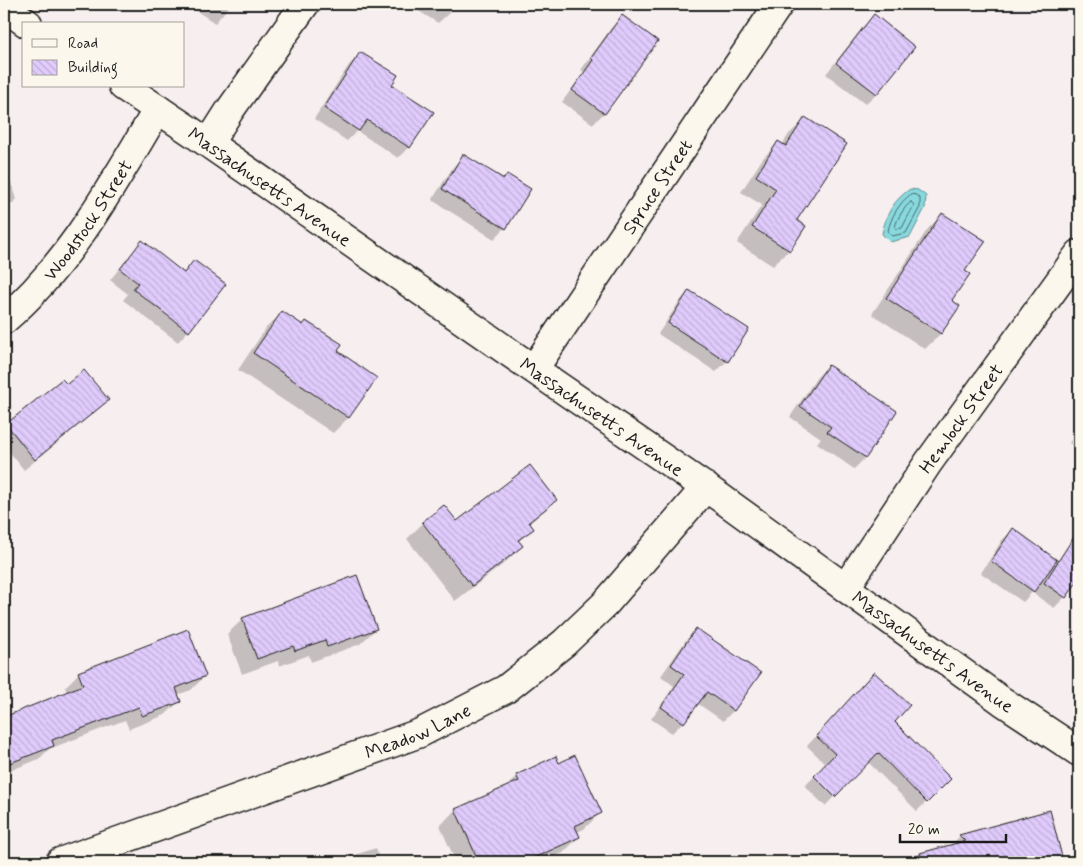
<svg xmlns="http://www.w3.org/2000/svg" width="1083" height="866" font-family="Mynerve,sans-serif">
<style>
.water{fill:#88d9de;stroke:#5d8d90}
.shadow{fill:#0003}
.lines{fill:none;stroke-linecap:round;stroke-linejoin:round}
.shore{stroke:#47686a;stroke-width:1}
.building{fill:url(#building-back-hatch);stroke:#1c1c1c}
.minor-casing{stroke:#1c1c1c;stroke-width:31}
.secondary-casing{stroke:#1c1c1c;stroke-width:31}
.minor{stroke:#fbf7ec;stroke-width:28}
.secondary{stroke:#fbf7ec;stroke-width:28}
.labels{text-anchor:middle;stroke-width:4;stroke-linejoin:round;paint-order:stroke}
.street-label{font-size:19px;fill:#1c1c1c;stroke:#fbf7ec}
</style>
<defs>
<pattern id="building-back-hatch" width="6" height="6" patternUnits="userSpaceOnUse" patternTransform="scale(1.25)"><rect width="6" height="6" fill="#e0cbfc"/><path d="M-1 5l2 2M0 0l6 6M5-1l2 2" fill="none" stroke="#c0aed7"/></pattern>
</defs>
<rect width="100%" height="100%" fill="#f6eeef"/>
<filter id="ink" filterUnits="userSpaceOnUse"><feTurbulence type="fractalNoise" baseFrequency=".02" numOctaves="2"/><feDisplacementMap in="SourceGraphic" scale="10" xChannelSelector="R" yChannelSelector="G"/><feConvolveMatrix kernelMatrix="1 2 1 2 8 2 1 2 1" color-interpolation-filters="sRGB"/></filter>
<g filter="url(#ink)">
<path class="water" d="M910,189L918,190L926,196L925,208L910,237L890,242L882,234C886,214 893,201 910,189Z"/>
<g class="shadow">
<path d="M159,4H176L169,10Z"/>
<path d="M195,4H231L215,23L192,8Z"/>
<path d="M421,4H455L449,13L438,23L417,10Z"/>
<path d="M874,16L913,47L876,94L865,104L826,74L863,27Z"/>
<path d="M622,17L604,113L593,124L562,102L584,72L581,70L611,28Z"/>
<path d="M360,54L390,86L409,147L398,158L357,131L347,141L314,119L349,65Z"/>
<path d="M805,119L795,221L789,250L773,266L737,243L762,205L741,192L763,158L778,143L782,145L789,134Z"/>
<path d="M464,156L503,180L505,228L494,239L432,200L453,167Z"/>
<path d="M4,163L17,199L4,211Z"/>
<path d="M942,214L963,272L950,301L940,334L925,349L872,314L927,230Z"/>
<path d="M143,242L183,273L194,262L188,331L178,342L123,300L128,294L110,280L132,253Z"/>
<path d="M689,291L747,330L727,361L716,372L658,334L679,302Z"/>
<path d="M282,313L375,378L348,418L333,433L238,370L266,328Z"/>
<path d="M828,366L896,412L865,458L854,469L817,443L821,438L790,417L817,377Z"/>
<path d="M67,386L107,400L96,411L24,470L4,445V428Z"/>
<path d="M1079,429V450L1069,443Z"/>
<path d="M556,500L529,524L532,529L518,542L521,546L506,562L455,601L407,539L423,523L444,507L457,523Z"/>
<path d="M1013,530L1057,561L1064,555L1079,566V577L1065,597L1054,608L1034,594L1037,587L1023,602L981,573L1002,540Z"/>
<path d="M243,619L376,629L360,644L311,662L309,655L279,666L278,661L242,674L227,634Z"/>
<path d="M697,630L734,710L723,721L697,703L683,722L672,733L651,719L674,686L661,676L686,640Z"/>
<path d="M188,631L205,676L191,690L177,695L179,702L165,715L129,729L125,720L49,749L39,759L4,773V718L67,693L65,687L78,674Z"/>
<path d="M865,683L894,722L950,779L917,811L868,762L825,806L805,786L826,764L807,746Z"/>
<path d="M517,776L600,813L584,829L577,832L579,837L563,853L542,862H456L440,826L455,810L504,789Z"/>
<path d="M1049,812L1061,856L1055,862H889L950,846L960,836Z"/>
<path d="M376,848L380,862H333Z"/>
<path d="M324,859L325,862H316Z"/>
</g>
<g class="lines">
<g class="shore">
<path d="M911,194L916,195L920,198V207L906,233L892,236L888,231C891,217 899,203 911,194Z"/>
<path d="M911,202L914,205L902,228L896,229L895,227C897,219 904,207 911,202Z"/>
</g>
</g>
<g class="building">
<path d="M874,14L915,47L877,94L836,63Z"/>
<path d="M622,15L658,41L605,114L572,90L593,60L591,58Z"/>
<path d="M360,52L398,75L392,85L434,112L410,148L367,120L359,131L324,108Z"/>
<path d="M805,117L847,144L797,220L806,226L790,251L752,227L776,189L756,176L778,141L786,146Z"/>
<path d="M463,154L504,179L507,174L531,189L506,229L442,189Z"/>
<path d="M942,213L986,241L965,271L970,274L952,300L960,306L941,334L886,298Z"/>
<path d="M142,240L184,273L194,260L226,284L189,332L133,289L138,283L120,269Z"/>
<path d="M689,290L749,329L728,362L668,323Z"/>
<path d="M282,311L303,325L306,321L342,344L338,351L377,378L349,418L253,353Z"/>
<path d="M828,365L897,411L866,458L827,432L831,427L800,406Z"/>
<path d="M84,370L109,400L35,460L6,424L62,379L67,384Z"/>
<path d="M530,465L557,500L529,522L534,529L518,540L523,546L472,586L422,522L444,505L457,521Z"/>
<path d="M1013,528L1057,560L1034,592L991,561Z"/>
<path d="M1079,529V579L1066,598L1044,583Z"/>
<path d="M357,575L377,629L327,647L325,640L295,651L293,646L257,659L242,618Z"/>
<path d="M696,628L761,673L734,711L707,692L684,723L661,707L684,674L671,665Z"/>
<path d="M188,629L206,676L176,688L181,702L142,716L139,707L52,740L54,746L10,763L4,748V717L83,685L78,672Z"/>
<path d="M874,672L910,705L895,722L951,779L927,803L878,753L835,797L814,776L835,754L816,736Z"/>
<path d="M575,755L602,813L575,826L580,837L525,862H479L455,809L519,781L516,775L556,756L559,763Z"/>
<path d="M1050,810L1062,857L1042,862H921L920,853L965,841L959,835Z"/>
</g>
<g class="lines">
<defs>
<g id="minor">
<path d="M209,143L230,110L305,4"/>
<path id="s1" d="M4,320C71,263 113,183 158,109"/>
<path id="s2" d="M534,369L779,4"/>
<path id="s3" d="M846,587L928,463L1079,254"/>
<path id="s4" d="M60,862L420,733L506,689L564,643L605,604L706,487"/>
</g>
<g id="secondary">
<path d="M4,7L28,24"/>
<path id="s5" d="M123,86L189,130L510,353L721,498L1002,701L1079,752"/>
</g>
</defs>
<use href="#minor" class="minor-casing"/>
<use href="#secondary" class="secondary-casing"/>
<use href="#minor" class="minor"/>
<use href="#secondary" class="secondary"/>
</g>
</g>
<g class="labels">
<g class="street-label">
<text dy="7" stroke="none"><textPath href="#s5" startOffset="178">Massachusetts Avenue</textPath></text>
<text dy="7" stroke="none"><textPath href="#s2" startOffset="220">Spruce Street</textPath></text>
<text dy="7" stroke="none"><textPath href="#s1" startOffset="131">Woodstock Street</textPath></text>
<text dy="7" stroke="none"><textPath href="#s5" startOffset="582">Massachusetts Avenue</textPath></text>
<text dy="7" stroke="none"><textPath href="#s3" startOffset="204">Hemlock Street</textPath></text>
<text dy="7" stroke="none"><textPath href="#s5" startOffset="988">Massachusetts Avenue</textPath></text>
<text dy="7" stroke="none"><textPath href="#s4" startOffset="381">Meadow Lane</textPath></text>
</g>
</g>
<rect width="1083" height="866" fill="none" stroke="#fbf7ec" stroke-width="20"/>
<rect x="10" y="10" width="1063" height="846" fill="none" stroke="#1c1c1c" stroke-width="2" filter="url(#ink)"/>
<rect x="22" y="22" width="162" height="65" fill="#fbf7ec" stroke="#a29f99"/>
<rect x="32" y="39" width="25" height="8" fill="#fbf7ec" stroke="#a29f99"/>
<text x="68" y="48" font-size="15" fill="#1c1c1c">Road</text>
<rect x="32" y="60" width="25" height="15" fill="url(#building-back-hatch)" stroke="#a29f99"/>
<text x="68" y="72" font-size="15" fill="#1c1c1c">Building</text>
<path d="M900 834v8h106v-8" fill="none" stroke="#1c1c1c" stroke-width="2.5"/>
<text x="908" y="834" font-size="15" fill="#1c1c1c" stroke="#fbf7ec" stroke-width="4" paint-order="stroke">20 m</text>
</svg>
